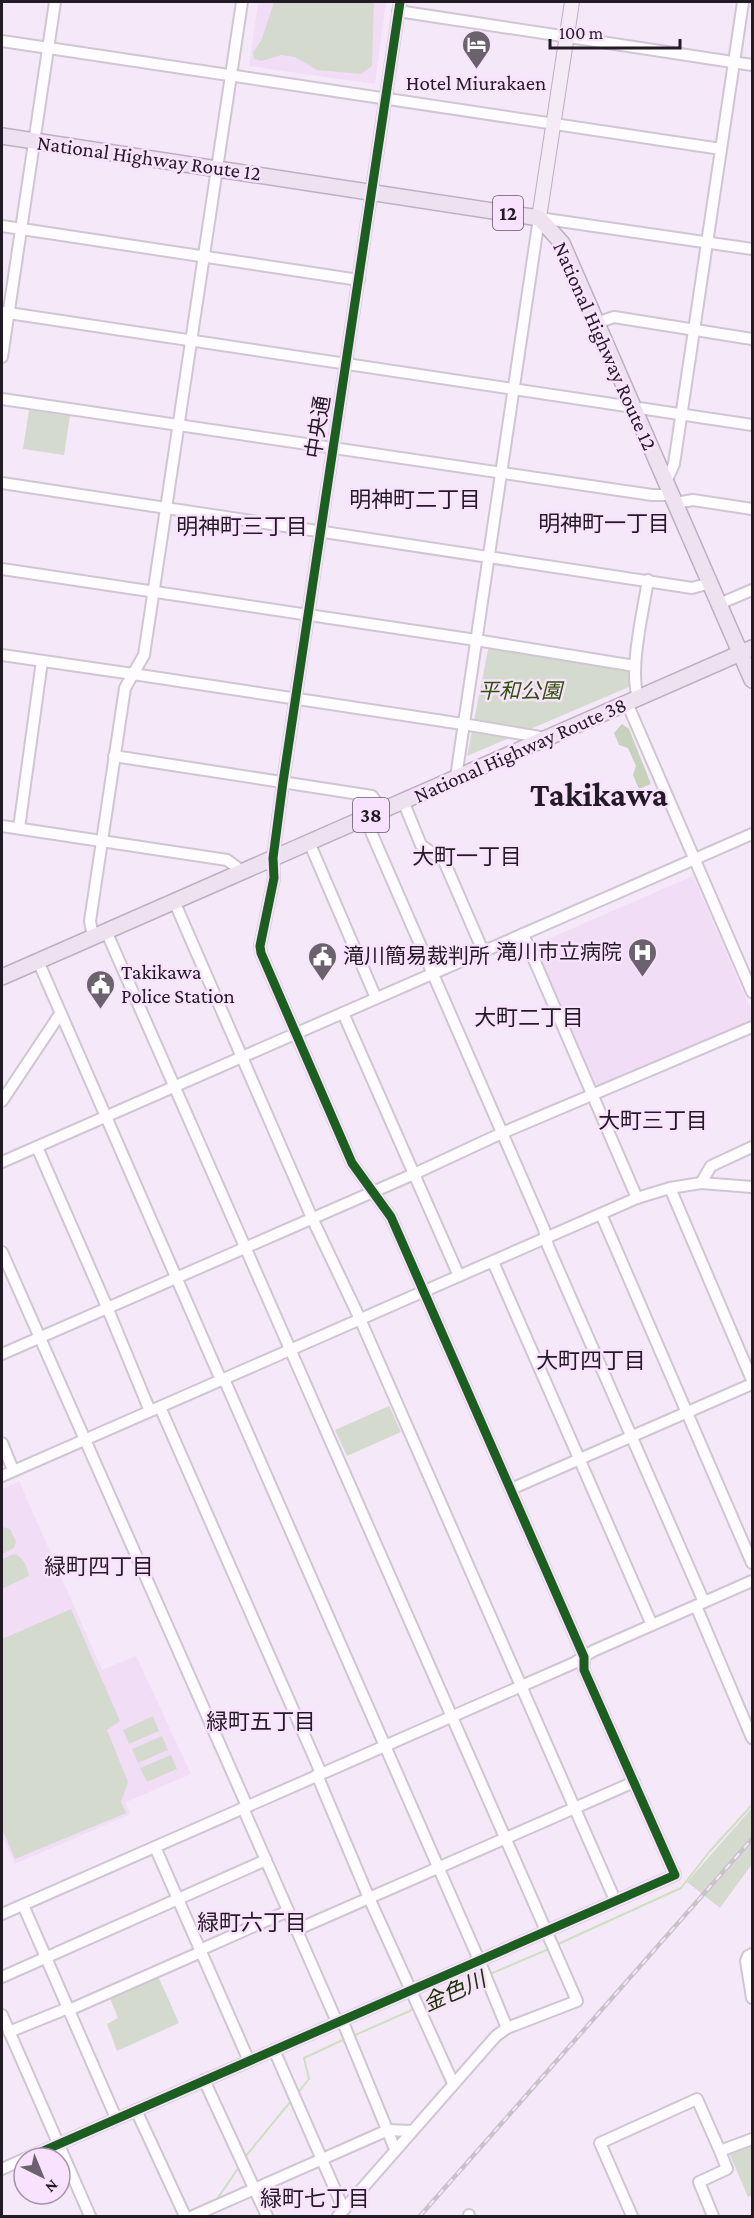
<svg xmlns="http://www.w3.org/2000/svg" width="754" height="2218" font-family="'Crimson Pro','Noto Sans JP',serif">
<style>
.built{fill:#f2ddf7}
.green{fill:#d5dacf}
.forest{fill:#c7d2bd}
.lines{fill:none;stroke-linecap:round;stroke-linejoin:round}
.stream{stroke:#cde0bf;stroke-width:2}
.minor-casing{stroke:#d0c6d3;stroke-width:14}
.major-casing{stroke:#bfaec3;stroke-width:16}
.highway-casing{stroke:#bfaec3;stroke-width:18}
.minor{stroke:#fefcfe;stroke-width:10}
.major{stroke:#f4ebf6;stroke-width:14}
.highway{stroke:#eee2f0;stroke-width:15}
.rail-casing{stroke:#c7c3c8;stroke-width:4.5}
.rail{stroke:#f9e2fe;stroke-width:2;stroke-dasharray:7;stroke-linecap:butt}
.cycleway-casing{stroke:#f9e2fe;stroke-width:13}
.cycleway{stroke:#1b5e20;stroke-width:9}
.labels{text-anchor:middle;stroke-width:5;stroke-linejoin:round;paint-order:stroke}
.shield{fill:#f9e2fe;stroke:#625665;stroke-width:1.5}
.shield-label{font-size:20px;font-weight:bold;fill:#221a24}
.poi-label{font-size:21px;fill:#221a24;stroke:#f9e2fe;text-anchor:start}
.street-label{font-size:21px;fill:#221a24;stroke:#f9e2fe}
.park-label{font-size:21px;font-style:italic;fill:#2d5206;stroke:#f9e2fe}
.neighbourhood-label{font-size:22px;fill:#221a24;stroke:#f9e2fe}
.water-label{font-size:22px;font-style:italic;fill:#193400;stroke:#f9e2fe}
.town-label{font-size:33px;font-weight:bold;fill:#221a24;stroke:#f9e2fe}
</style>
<rect width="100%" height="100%" fill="#f5e8f8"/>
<g class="built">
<path d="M258,2H386L375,84L249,66Z"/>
<path d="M693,876L752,1012V1020L599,1085L594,1084L534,945Z"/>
<path d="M19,1481L102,1670L136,1656L191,1774L126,1802L130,1814L15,1864L2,1837V1489Z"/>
</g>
<g class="green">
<path d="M274,2H374L372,66L361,74L317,70L295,57L281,55L262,61L254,59L253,52L261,41Z"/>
<path d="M29,410L70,416L64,455L23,449Z"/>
<path d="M489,645L630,667L629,687L467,756Z"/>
<path d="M389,1406L401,1432L347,1456L335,1430Z"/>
<path d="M2,1527L10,1529L16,1542L14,1548L2,1554Z"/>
<path d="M14,1554C24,1557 27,1567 29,1576L2,1589V1559Z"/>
<path d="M71,1609L120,1721L107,1730L128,1782L121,1802L126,1813L15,1859L2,1829V1639Z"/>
<path d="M153,1716L159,1731L129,1744L123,1730Z"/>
<path d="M162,1736L168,1750L138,1763L132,1749Z"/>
<path d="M171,1755L177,1769L147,1782L140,1768Z"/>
<path d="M752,1808V1864L720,1908L687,1882Z"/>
<path d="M158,1976L179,2023L117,2051L107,2024L118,2018L110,1998Z"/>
<path d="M752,2145V2195L748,2197L729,2153Z"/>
</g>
<path class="forest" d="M622,724L629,729L651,784L639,789L633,775L636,766L628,748L619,745L614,733Z"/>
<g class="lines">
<g class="stream">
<path d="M556,1945L681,1888L710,1851L752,1805"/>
<path d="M490,1974L551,1948"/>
<path d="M422,2006L482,1978"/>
<path d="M353,2036L414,2009"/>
<path d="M297,2094L309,2079L304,2058L345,2039"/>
<path d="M245,2157L291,2101"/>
<path d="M215,2202L239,2167"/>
</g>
<defs>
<g id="minor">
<path d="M398,11L752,65"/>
<path d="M2,41L721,149"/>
<path d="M2,226L359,280"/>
<path d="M2,312L752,425"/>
<path d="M596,323L614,317L752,339"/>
<path d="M2,357L55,2"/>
<path d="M2,399L652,495H672"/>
<path d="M666,482L674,464L743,2"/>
<path d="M2,483L692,588L710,583"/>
<path d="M675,503L693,500L752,509"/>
<path d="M2,569L476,640L635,666"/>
<path d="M719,604L752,590"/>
<path d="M2,655L133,674L144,655L242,2"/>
<path d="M638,698C629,668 643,612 648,580"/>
<path d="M627,703L752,992"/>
<path d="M114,756L372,796L382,810"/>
<path d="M456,777L539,218L752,249"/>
<path d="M403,801L421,845L444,861L483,951"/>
<path d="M365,818L544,1229L548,1246L704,1602"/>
<path d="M2,826L227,860L242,871"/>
<path d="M19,828L42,661"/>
<path d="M309,842L376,998"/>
<path d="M174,901L312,1218L360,1319L615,1900"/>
<path d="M106,931L577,2001L507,2028L496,2036L338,2216"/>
<path d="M523,934L637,1198"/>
<path d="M93,937L90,921L125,688L133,674L463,724L546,738"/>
<path d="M38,961L221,1380"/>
<path d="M343,1013L459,1276"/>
<path d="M2,1101L60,1014"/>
<path d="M37,1147L107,1307L150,1411"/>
<path d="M2,1162L752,834"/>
<path d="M701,1183L711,1166L752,1147"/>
<path d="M670,1188L752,1380"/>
<path d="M601,1214L752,1563"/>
<path d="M2,1252L247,1806"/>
<path d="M493,1262L652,1625"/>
<path d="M2,1354L414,1174L502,1133L752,1027"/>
<path d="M224,1379L479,1960L507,2028"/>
<path d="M160,1407L321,1773"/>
<path d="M2,1443L13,1470"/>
<path d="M2,1476L637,1198L670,1188L701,1183L752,1187"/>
<path d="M511,1489L752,1384"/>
<path d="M696,1606L752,1738"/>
<path d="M317,1775L369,1898L453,2083"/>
<path d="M243,1808L337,2022"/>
<path d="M155,1847L249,2061"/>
<path d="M23,1905L116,2118"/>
<path d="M2,1914L574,1663L593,1651L752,1581"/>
<path d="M296,1930L634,1782"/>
<path d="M200,1950L288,1911"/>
<path d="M752,1954L748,1956L746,1961L752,1998"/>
<path d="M2,1977L266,1860"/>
<path d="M69,2010L201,1952"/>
<path d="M2,2015L90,2216"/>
<path d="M342,2020L395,2149"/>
<path d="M9,2032L68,2008"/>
<path d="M274,2050L344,2210"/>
<path d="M204,2080L267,2216"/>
<path d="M136,2110L185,2216"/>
<path d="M27,2158L675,1875L584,1670V1657L391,1217L352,1163L261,953L260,946L274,878L273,858L283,782L400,2"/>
<path d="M2,2169L24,2159"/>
<path d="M469,2215V2216"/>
<path d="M193,2216L388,2130L411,2131"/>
<path d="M632,2216L600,2143L697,2099L720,2151L752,2139"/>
<path d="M713,2216L699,2182L727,2169L720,2151"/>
</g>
<path id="major" d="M539,218L572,2"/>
<g id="highway">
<path d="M2,136L539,218L562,243L752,680"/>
<path d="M2,977L752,648"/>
</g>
</defs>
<use href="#minor" class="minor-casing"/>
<use href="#major" class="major-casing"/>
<use href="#highway" class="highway-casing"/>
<use href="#minor" class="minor"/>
<use href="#major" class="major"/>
<use href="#highway" class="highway"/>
<defs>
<path id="rail" d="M420,2216L752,1839"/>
</defs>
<use href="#rail" class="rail-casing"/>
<use href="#rail" class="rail"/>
<defs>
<path id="cycleway" d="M27,2158L675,1875L584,1670V1657L391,1217L352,1163L261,953L260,946L274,878L273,858L283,782L400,2"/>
</defs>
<use href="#cycleway" class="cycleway-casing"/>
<use href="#cycleway" class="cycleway"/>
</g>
<defs>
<symbol id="hotel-pin" viewBox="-11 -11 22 30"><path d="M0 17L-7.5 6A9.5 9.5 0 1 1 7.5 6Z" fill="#6c626e" stroke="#f9e2fe"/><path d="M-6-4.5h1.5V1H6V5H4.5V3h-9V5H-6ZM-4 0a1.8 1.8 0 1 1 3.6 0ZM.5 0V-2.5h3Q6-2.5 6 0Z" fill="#fff"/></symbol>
<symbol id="hospital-pin" viewBox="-11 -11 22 30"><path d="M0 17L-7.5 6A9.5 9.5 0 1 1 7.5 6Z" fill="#6c626e" stroke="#f9e2fe"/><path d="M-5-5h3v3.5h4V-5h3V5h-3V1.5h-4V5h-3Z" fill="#fff"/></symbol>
<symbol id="civic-pin" viewBox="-11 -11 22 30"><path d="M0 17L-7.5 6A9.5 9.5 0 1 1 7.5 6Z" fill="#6c626e" stroke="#f9e2fe"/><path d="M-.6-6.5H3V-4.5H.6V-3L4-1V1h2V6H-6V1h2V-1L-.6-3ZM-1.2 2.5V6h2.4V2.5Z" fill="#fff"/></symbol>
</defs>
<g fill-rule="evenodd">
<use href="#hotel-pin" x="460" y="28" width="33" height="45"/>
<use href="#hospital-pin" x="626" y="936" width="33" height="45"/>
<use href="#civic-pin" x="306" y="940" width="33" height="45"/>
<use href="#civic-pin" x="84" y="968" width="33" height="45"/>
</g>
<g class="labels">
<g class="shield">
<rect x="493" y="196" width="30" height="34" rx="4.5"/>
<rect x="353" y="798" width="36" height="34" rx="4.5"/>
</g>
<g class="shield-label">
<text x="508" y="220">12</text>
<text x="371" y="822">38</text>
</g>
<g class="poi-label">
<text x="476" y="90" text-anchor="middle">Hotel Miurakaen</text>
<text x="622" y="959" text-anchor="end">滝川市立病院</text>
<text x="343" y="963">滝川簡易裁判所</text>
<text x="121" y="979">Takikawa<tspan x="121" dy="24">Police Station</tspan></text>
</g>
<g class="street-label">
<text transform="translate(149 158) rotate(8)" y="7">National Highway Route 12</text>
<text transform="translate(605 346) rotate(66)" y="7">National Highway Route 12</text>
<text transform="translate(318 427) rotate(-81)" y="7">中央通</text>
<text transform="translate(520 750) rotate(-24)" y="7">National Highway Route 38</text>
</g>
<g class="park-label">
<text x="520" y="698">平和公園</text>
</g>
<g class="neighbourhood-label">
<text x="415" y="507">明神町二丁目</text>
<text x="604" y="531">明神町一丁目</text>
<text x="242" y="534">明神町三丁目</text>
<text x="467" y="864">大町一丁目</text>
<text x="529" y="1025">大町二丁目</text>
<text x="653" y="1128">大町三丁目</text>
<text x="591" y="1368">大町四丁目</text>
<text x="99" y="1574">緑町四丁目</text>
<text x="261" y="1729">緑町五丁目</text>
<text x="252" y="1930">緑町六丁目</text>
<text x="315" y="2206">緑町七丁目</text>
</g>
<g class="water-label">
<text transform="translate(454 1991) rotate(-24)" y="8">金色川</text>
</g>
<g class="town-label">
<text x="599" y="806">Takikawa</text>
</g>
</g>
<rect width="754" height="2218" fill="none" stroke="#221a24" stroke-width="6"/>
<g transform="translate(42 2176) rotate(137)"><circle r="28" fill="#f9e2fe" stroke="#a392a7" stroke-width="1.5"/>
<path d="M0-4.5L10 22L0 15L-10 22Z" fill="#6c626e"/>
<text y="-9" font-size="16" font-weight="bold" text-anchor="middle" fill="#221a24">N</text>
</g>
<path d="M550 39v9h130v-9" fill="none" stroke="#221a24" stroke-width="3"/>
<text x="559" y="39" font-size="18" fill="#221a24" stroke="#f9e2fe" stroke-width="4.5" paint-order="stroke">100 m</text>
</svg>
